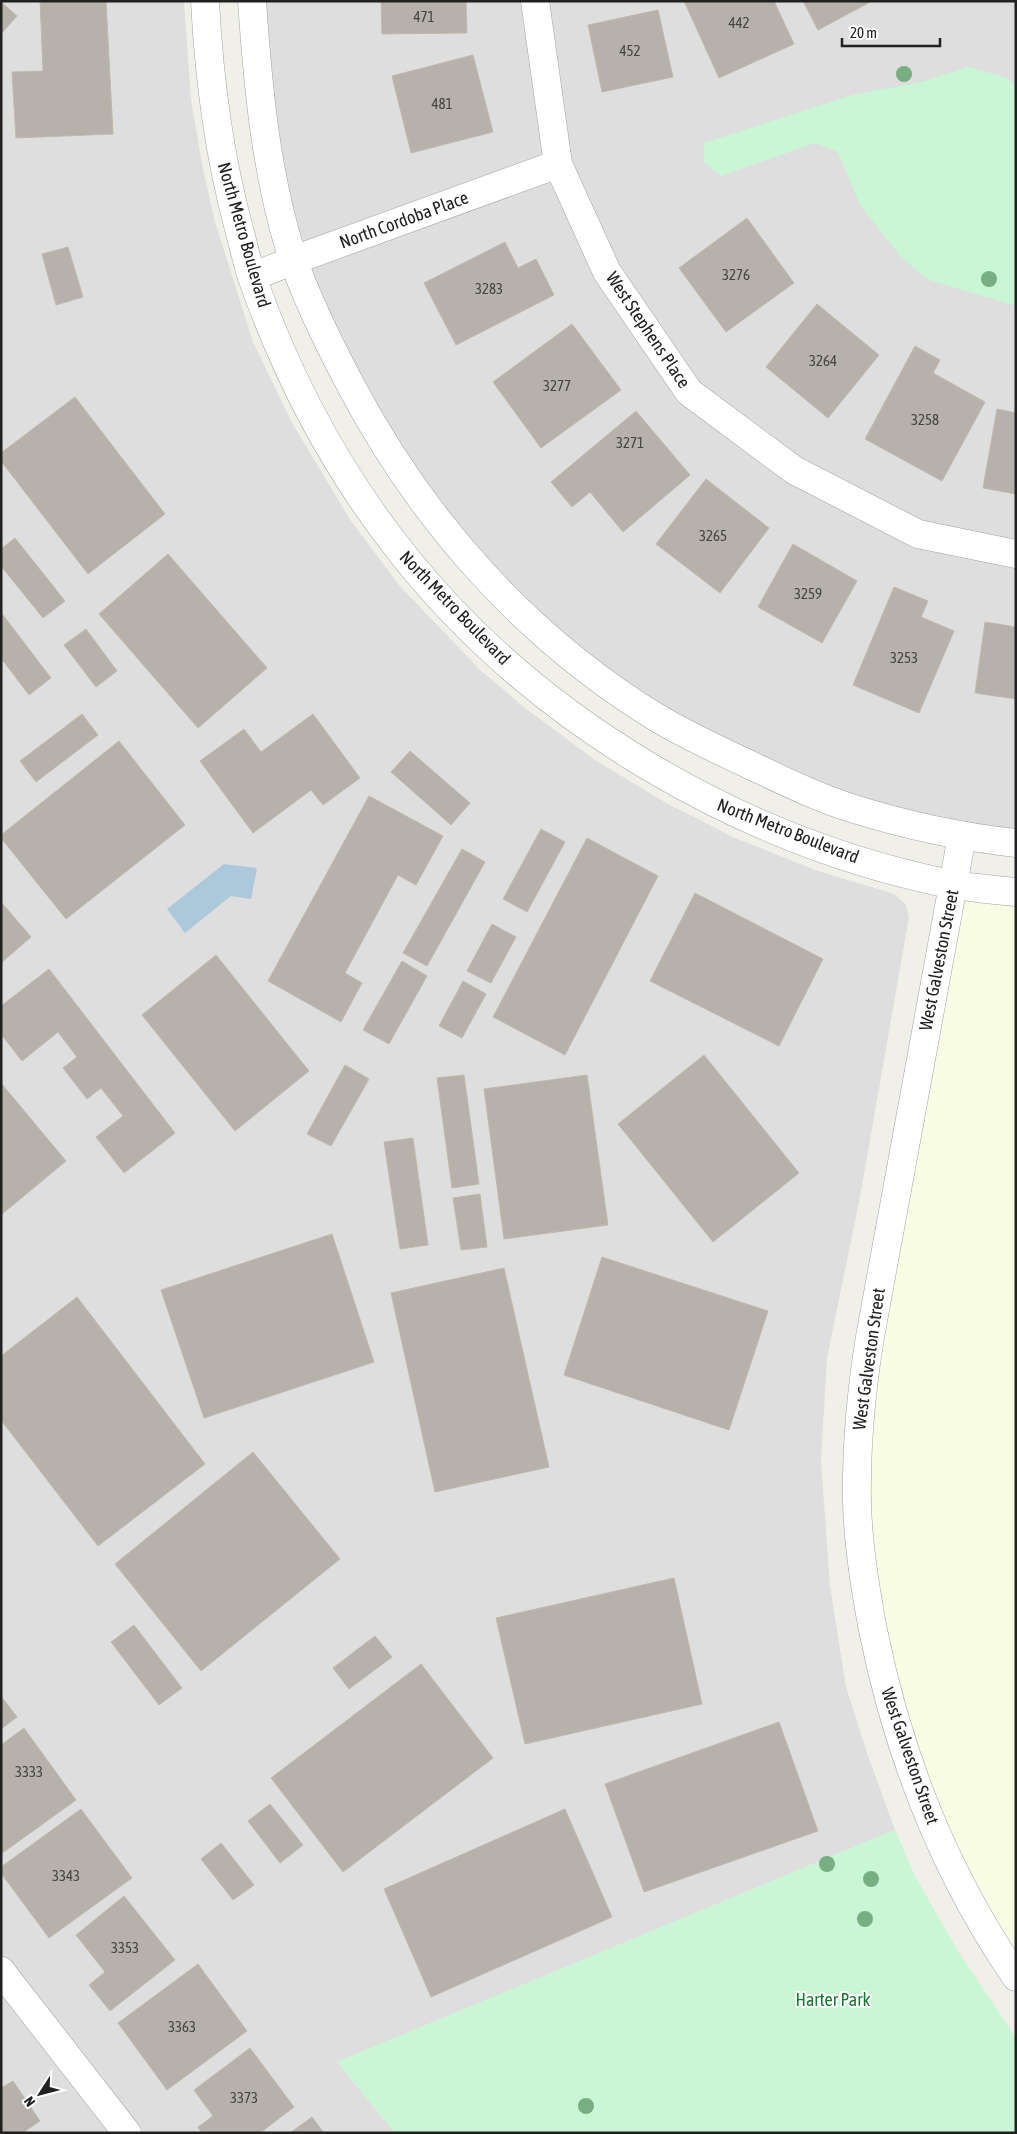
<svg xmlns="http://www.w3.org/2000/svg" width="1017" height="2134" font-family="'Asap Condensed',sans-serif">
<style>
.residential{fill:#dfdede}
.education{fill:#f9fde4}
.park{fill:#c9f6d4}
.water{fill:#acc8db}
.building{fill:#b6b1aa;stroke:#c1b9ab}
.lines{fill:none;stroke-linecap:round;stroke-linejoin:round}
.minor-casing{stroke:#a2a2a2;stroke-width:29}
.tertiary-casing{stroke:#a2a2a2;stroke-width:29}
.minor{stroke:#fff;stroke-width:28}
.tertiary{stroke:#fff;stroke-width:28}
.tree{fill:#77ae82}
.labels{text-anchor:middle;stroke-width:4;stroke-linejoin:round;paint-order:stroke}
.number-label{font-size:15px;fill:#464543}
.street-label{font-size:18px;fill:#212121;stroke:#fff}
.park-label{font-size:18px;fill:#14792e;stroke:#fff}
</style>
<rect width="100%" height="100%" fill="#f0efe8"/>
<g class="residential">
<path d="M1,1H184L191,100L203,169L215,222L253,342L292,423L351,521L399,585L480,670L525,708L595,760L668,804L735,838L815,870L894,894L906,905L909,917L860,1197L827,1358L821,1461L830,1586L846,1687L868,1756L895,1830L337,2062L395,2133H1Z"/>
<path d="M252,1H1016V843L902,822L662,720L450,537L294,260Z"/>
</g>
<path class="education" d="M953,884L1016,892V1977L921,1799L857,1503Z"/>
<g class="park">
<path d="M968,67L1008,78L1016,87V306L929,280L902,258L860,205L838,152L815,143L721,176L704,162V143L853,95L922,82Z"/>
<path d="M895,1830L915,1876L959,1953L1016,2038V2133H395L337,2062Z"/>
</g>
<path class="water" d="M224,864L257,868L251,899L231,896L185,933L167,909Z"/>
<g class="building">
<path d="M40,1H106L113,134L16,138L12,72L43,71Z"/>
<path d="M381,1H466L467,33L382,34Z"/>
<path d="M684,1H774L794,44L719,78Z"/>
<path d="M803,1H872L818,30Z"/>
<path d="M1,2L17,16L1,34Z"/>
<path d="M658,10L673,77L602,92L588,25Z"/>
<path d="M473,55L493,132L411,153L392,76Z"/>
<path d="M747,218L794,283L726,332L679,268Z"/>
<path d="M505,242L518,268L536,259L554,295L456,345L424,283Z"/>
<path d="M68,247L83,297L56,305L42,254Z"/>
<path d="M817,304L879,355L828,418L766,367Z"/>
<path d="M572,324L621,390L541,448L493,382Z"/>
<path d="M915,346L940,360L933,373L985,402L942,481L865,439Z"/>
<path d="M75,397L165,514L88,574L1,461V453Z"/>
<path d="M997,409L1016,413V494L983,488Z"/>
<path d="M636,411L690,475L623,532L590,492L572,507L551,482Z"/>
<path d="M706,479L769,528L720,593L656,544Z"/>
<path d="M15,538L65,601L43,618L1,566V549Z"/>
<path d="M793,544L857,581L822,643L758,607Z"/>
<path d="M168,554L267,668L198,728L99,614Z"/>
<path d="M894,587L928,601L921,617L954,631L919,713L853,685Z"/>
<path d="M3,615L51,678L29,695L1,658V616Z"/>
<path d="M985,622L1016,627V699L975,693Z"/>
<path d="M86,629L117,671L96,687L64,645Z"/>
<path d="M82,714L98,735L36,782L20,761Z"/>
<path d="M313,714L360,778L323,805L311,790L253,833L200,761L244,729L261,752Z"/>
<path d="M119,741L185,825L66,919L1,838V835Z"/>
<path d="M410,751L470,803L451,825L391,772Z"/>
<path d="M369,796L443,836L416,885L398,875L345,973L362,983L341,1022L268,981Z"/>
<path d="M541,829L565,842L527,912L503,899Z"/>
<path d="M587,838L658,876L565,1055L493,1017Z"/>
<path d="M462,849L485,862L427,966L403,953Z"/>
<path d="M695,893L823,959L779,1046L650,981Z"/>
<path d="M1,902L31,937L1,963Z"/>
<path d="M492,924L516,937L491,983L467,971Z"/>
<path d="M216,955L309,1071L235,1131L142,1015Z"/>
<path d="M402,961L427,976L389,1044L363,1030Z"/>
<path d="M49,969L175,1133L124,1173L96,1137L123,1116L101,1088L87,1099L63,1068L77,1057L58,1032L22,1061L1,1034V1006Z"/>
<path d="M463,981L486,994L462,1038L439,1026Z"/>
<path d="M704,1055L799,1173L713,1242L618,1124Z"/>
<path d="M345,1065L369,1079L331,1146L307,1134Z"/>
<path d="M464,1075L479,1184L452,1188L437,1078Z"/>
<path d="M587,1075L608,1225L504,1239L484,1089Z"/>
<path d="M1,1083L66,1161L1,1215Z"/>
<path d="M413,1138L428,1245L400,1249L384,1142Z"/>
<path d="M480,1194L487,1247L461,1250L453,1198Z"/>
<path d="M332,1234L374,1362L204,1418L161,1290Z"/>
<path d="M602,1257L768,1311L729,1430L564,1375Z"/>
<path d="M504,1268L549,1467L435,1492L391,1293Z"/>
<path d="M77,1297L205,1464L98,1546L1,1420V1356Z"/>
<path d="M253,1452L340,1559L201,1671L115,1564Z"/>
<path d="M674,1578L702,1704L525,1744L496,1618Z"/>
<path d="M134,1625L182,1688L159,1705L111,1642Z"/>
<path d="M375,1636L392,1657L349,1689L333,1668Z"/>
<path d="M421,1664L493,1758L343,1872L271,1778Z"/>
<path d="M1,1696L17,1717L1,1729Z"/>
<path d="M779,1722L818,1831L644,1892L605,1784Z"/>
<path d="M24,1728L76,1800L1,1854V1745Z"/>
<path d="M270,1804L303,1845L280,1863L248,1821Z"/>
<path d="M81,1809L132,1878L49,1938L1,1873V1867Z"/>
<path d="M565,1809L612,1917L431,1997L384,1889Z"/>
<path d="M221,1843L254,1885L233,1900L201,1859Z"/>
<path d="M124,1896L175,1960L110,2011L89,1985L105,1972L76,1935Z"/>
<path d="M198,1964L247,2031L167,2090L118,2023Z"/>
<path d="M250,2048L294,2107L260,2133H202L198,2127L213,2116L194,2090Z"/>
<path d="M13,2081L40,2121L22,2133H1V2088Z"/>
<path d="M312,2117L324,2133H290Z"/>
</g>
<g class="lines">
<defs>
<g id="minor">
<path d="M535,1L558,164L607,272L689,392L794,470L918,534L1016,554"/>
<path d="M252,277L294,260L558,164"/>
<path d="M1,1971L127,2133"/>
</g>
<g id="tertiary">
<path d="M205,1C209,79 219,155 239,229C244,246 247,264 253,280C288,379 339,475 405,557C538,723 743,842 950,884C972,888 994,890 1016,892"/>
<path d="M252,1C258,88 266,176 293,259C307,300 330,346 350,384C422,521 526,638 659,719C688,736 718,750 748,764C782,780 816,797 851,808C905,825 960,837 1016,843"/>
<path d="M962,836L870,1337C861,1392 856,1447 857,1503C858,1545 865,1588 873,1630C898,1754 944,1872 1016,1977"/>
</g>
</defs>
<use href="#minor" class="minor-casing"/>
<use href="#tertiary" class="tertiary-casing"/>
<use href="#minor" class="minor"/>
<use href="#tertiary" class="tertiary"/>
</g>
<g class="tree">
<circle cx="904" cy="74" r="8"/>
<circle cx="989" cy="279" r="8"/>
<circle cx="827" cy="1864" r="8"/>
<circle cx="871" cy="1879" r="8"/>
<circle cx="865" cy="1919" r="8"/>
<circle cx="586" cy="2106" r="8"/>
</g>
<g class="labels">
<g class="number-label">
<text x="424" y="22">471</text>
<text x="739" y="28">442</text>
<text x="630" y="56">452</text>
<text x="442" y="109">481</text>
<text x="736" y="280">3276</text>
<text x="489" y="294">3283</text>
<text x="823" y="366">3264</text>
<text x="557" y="391">3277</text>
<text x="925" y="425">3258</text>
<text x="630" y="448">3271</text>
<text x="713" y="541">3265</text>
<text x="808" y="599">3259</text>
<text x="904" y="663">3253</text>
<text x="29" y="1777">3333</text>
<text x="66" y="1881">3343</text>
<text x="125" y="1953">3353</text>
<text x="182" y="2032">3363</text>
<text x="244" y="2103">3373</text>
</g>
<g class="street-label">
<text transform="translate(404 220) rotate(-20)" y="6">North Cordoba Place</text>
<text transform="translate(244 235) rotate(74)" y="6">North Metro Boulevard</text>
<text transform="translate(648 330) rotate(56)" y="6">West Stephens Place</text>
<text transform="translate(455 608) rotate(46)" y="6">North Metro Boulevard</text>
<text transform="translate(788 831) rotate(21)" y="6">North Metro Boulevard</text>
<text transform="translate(939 960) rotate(-79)" y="6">West Galveston Street</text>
<text transform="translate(869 1359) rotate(-82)" y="6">West Galveston Street</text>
<text transform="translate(910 1756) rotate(71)" y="6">West Galveston Street</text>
</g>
<g class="park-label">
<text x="833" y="2006">Harter Park</text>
</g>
</g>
<rect width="1017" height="2134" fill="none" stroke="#212121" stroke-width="5"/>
<g transform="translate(40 2094) rotate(234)" stroke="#ffffff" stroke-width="4" paint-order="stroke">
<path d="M0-4L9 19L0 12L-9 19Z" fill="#212121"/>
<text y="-8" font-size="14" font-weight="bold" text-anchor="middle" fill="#212121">N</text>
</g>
<path d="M842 38v8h98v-8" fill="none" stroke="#212121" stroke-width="2.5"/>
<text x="850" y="38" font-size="15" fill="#212121" stroke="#ffffff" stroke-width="4" paint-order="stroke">20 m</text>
</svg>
